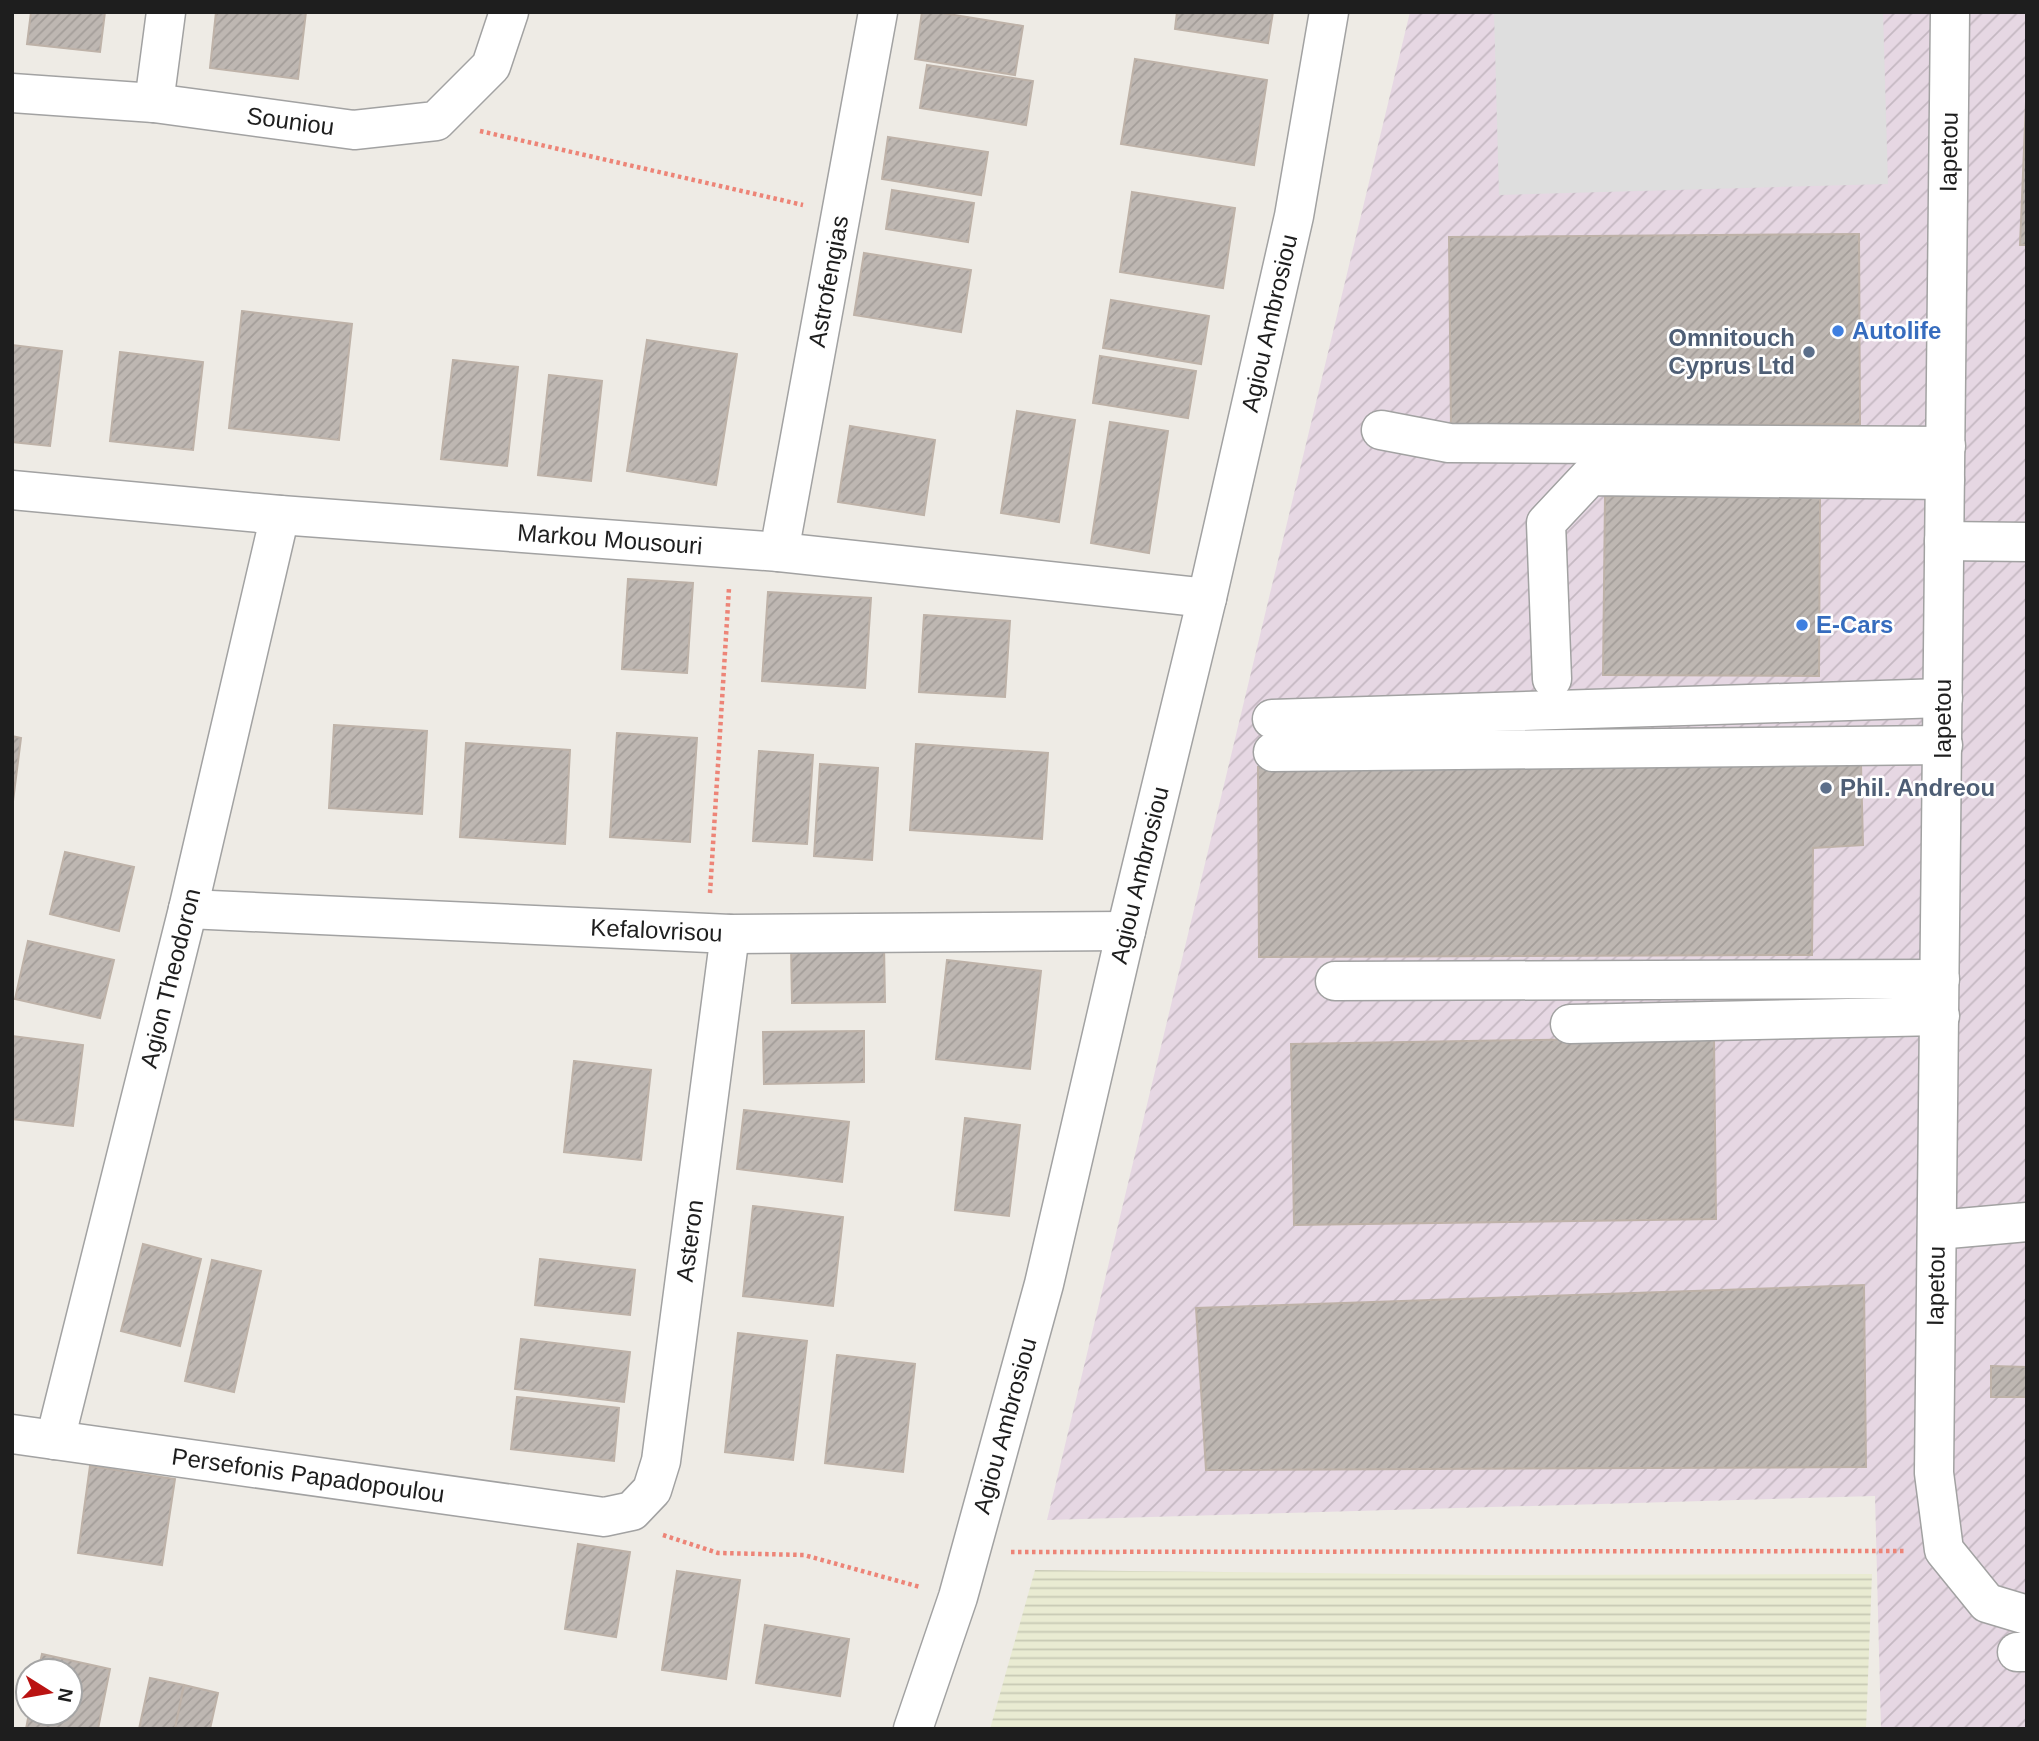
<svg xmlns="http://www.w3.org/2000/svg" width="2039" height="1741" font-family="Helvetica,sans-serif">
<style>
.industrial{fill:url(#industrial-furrows)}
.farmland{fill:url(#farmland-rules)}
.parking{fill:#dedede}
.building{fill:url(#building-hatch);stroke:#beb2a8;stroke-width:2}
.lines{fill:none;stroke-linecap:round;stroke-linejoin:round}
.minor-casing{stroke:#a2a2a2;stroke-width:41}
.path{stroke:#ed8477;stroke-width:4.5;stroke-dasharray:3.5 3.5;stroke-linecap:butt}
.minor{stroke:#fff;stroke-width:38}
.shop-dot{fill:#3f7fe0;stroke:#fff;stroke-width:2.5}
.service-dot{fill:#5c6f8a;stroke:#fff;stroke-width:2.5}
.labels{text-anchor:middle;stroke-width:5;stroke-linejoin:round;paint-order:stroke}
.street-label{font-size:24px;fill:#1e1e1e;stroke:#fff}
.shop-label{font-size:24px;font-weight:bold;fill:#366cbe;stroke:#fff;text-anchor:start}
.service-label{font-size:24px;font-weight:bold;fill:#4e5e75;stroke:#fff;text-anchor:end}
</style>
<defs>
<pattern id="industrial-furrows" width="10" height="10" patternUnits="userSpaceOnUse" patternTransform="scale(1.75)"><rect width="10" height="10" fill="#e6d7e3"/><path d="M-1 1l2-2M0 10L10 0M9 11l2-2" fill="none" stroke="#c5b8c2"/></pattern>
<pattern id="farmland-rules" width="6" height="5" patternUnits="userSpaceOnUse" patternTransform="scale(1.75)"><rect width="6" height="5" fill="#e9ebd2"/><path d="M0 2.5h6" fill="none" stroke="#c7c9b4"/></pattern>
<pattern id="building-hatch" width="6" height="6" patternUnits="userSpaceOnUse" patternTransform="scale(1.75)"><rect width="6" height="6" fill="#beb7b2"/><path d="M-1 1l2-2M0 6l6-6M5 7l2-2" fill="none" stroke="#a39d99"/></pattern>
</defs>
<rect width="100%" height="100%" fill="#eeebe5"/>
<path class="industrial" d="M1410,12H2027V1729H1881L1875,1496L1047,1520Z"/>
<path class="farmland" d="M1035,1570L1489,1575L1872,1574L1866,1729H990Z"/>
<path class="parking" d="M1494,12H1883L1888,184L1499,195Z"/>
<g class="building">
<path d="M31,12H105L100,52L27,44Z"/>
<path d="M216,12H306L298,79L210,68Z"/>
<path d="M922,12H936L1023,26L1015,75L915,59Z"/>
<path d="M1177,12H1273L1268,43L1175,29Z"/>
<path d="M1135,59L1267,80L1254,165L1121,144Z"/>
<path d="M927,65L1033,81L1026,125L920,108Z"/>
<path d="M2027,78V245H2020Z"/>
<path d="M888,137L988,152L981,195L882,179Z"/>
<path d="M892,190L974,203L968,242L886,229Z"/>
<path d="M1132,192L1235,208L1223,288L1120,272Z"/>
<path d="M1859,234L1860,424L1451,427L1449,237Z"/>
<path d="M864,253L971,270L961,332L854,315Z"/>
<path d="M1111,300L1209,316L1201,364L1103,348Z"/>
<path d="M242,311L352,324L339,440L229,428Z"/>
<path d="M647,340L737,354L716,485L627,471Z"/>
<path d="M12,345L62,351L50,446L12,442Z"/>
<path d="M120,352L203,362L193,450L110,441Z"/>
<path d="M1100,356L1196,371L1188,418L1093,403Z"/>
<path d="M453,360L518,367L507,466L441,459Z"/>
<path d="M549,375L602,381L591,481L538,475Z"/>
<path d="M1017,411L1075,420L1059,522L1001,513Z"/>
<path d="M1110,422L1168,431L1149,553L1091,543Z"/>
<path d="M850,426L935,440L924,515L838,502Z"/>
<path d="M1605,496L1820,498L1819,676L1603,675Z"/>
<path d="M628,579L693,583L687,673L622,669Z"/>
<path d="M768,592L871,598L865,688L762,681Z"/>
<path d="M924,615L1010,621L1005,697L919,692Z"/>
<path d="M334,725L427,731L422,814L329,808Z"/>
<path d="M617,733L697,738L690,842L610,837Z"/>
<path d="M12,736L21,738L12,809Z"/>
<path d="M466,743L570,750L565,844L460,837Z"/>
<path d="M916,744L1048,753L1042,839L910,830Z"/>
<path d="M759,751L813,755L807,844L753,841Z"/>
<path d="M820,764L878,768L872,860L814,856Z"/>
<path d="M1861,764L1863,845L1813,848L1812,955L1259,957L1258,767Z"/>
<path d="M65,852L134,867L119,931L50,914Z"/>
<path d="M28,941L114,960L100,1018L15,999Z"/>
<path d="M884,943L885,1002L792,1003L791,944Z"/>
<path d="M947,960L1041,971L1030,1069L936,1059Z"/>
<path d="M864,1031V1082L764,1084L763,1032Z"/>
<path d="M12,1036L83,1045L73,1126L12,1119Z"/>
<path d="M1714,1037L1716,1219L1294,1225L1291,1044Z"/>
<path d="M574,1061L651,1070L641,1160L564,1152Z"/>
<path d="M744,1110L849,1122L842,1182L737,1169Z"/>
<path d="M965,1118L1020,1125L1009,1216L955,1210Z"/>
<path d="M753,1206L843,1217L833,1306L743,1296Z"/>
<path d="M143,1244L201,1259L180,1346L121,1331Z"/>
<path d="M540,1259L635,1270L630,1315L535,1305Z"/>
<path d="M212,1260L261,1271L234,1392L185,1381Z"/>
<path d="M1864,1285L1866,1467L1206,1470L1196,1308Z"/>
<path d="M738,1333L807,1341L793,1460L725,1452Z"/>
<path d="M521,1339L630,1352L624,1402L515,1389Z"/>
<path d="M837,1355L915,1364L903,1472L825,1463Z"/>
<path d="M1991,1366L2027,1367V1397H1991Z"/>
<path d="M517,1397L619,1408L614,1461L511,1449Z"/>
<path d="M90,1466L175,1479L162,1565L78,1553Z"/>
<path d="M578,1544L630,1552L616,1637L565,1629Z"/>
<path d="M677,1571L740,1580L726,1679L662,1670Z"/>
<path d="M765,1625L849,1639L840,1696L756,1683Z"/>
<path d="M42,1654L110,1669L98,1729H26L29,1713H70V1671H38Z"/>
<path d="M150,1678L184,1685L175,1729H139Z"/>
<path d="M184,1685L218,1693L210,1729H175Z"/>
</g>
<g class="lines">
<defs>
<g id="minor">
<path d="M1950,12L1934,1473L1944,1550L1987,1603L2027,1615"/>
<path id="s1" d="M12,93L154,103L354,130L436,121L491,66L509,12"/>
<path d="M154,103L166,12"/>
<path d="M1381,430L1449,443L1946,446"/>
<path id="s2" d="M12,490L280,515L779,552L1207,598"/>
<path d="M1944,541L2027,542"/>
<path id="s3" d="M779,552L878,12"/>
<path d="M1552,679L1546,523L1590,476L1945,480"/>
<path d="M1272,719L1943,698"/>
<path d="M1273,752L1943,745"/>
<path id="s4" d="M188,909L730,934L1126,931"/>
<path d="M1335,981L1940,979"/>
<path d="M1570,1024L1940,1016"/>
<path d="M1937,1230L2027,1222"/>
<path id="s5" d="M12,1434L604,1517L632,1511L652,1490L661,1461L730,934"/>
<path id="s6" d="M55,1440L188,909L280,515"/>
<path d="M2017,1652H2027"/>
<path id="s7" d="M913,1729L958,1597L1044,1284L1126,931L1207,598L1294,216L1329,12"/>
</g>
</defs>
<use href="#minor" class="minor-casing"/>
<g class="path">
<path d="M480,131L803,205"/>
<path d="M710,893L729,588"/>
<path d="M663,1535L718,1553L804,1555L920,1587"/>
<path d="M1011,1552L1905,1551"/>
</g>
<use href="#minor" class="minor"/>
</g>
<g class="shop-dot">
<circle cx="1838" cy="331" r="7"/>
<circle cx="1802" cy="625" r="7"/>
</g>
<g class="service-dot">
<circle cx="1809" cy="352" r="7"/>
<circle cx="1826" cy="788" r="7"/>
</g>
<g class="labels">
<g class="street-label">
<text dy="8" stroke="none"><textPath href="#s1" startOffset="280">Souniou</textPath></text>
<text transform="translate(1949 152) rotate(-89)" y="8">Iapetou</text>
<text dy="8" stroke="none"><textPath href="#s3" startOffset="275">Astrofengias</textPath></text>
<text dy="8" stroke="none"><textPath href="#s7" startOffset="1451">Agiou Ambrosiou</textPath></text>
<text dy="8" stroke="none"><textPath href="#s2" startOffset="600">Markou Mousouri</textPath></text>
<text transform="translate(1943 719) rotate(-90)" y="8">Iapetou</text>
<text dy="8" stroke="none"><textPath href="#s7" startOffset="884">Agiou Ambrosiou</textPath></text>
<text dy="8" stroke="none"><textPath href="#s4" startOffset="469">Kefalovrisou</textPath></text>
<text dy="8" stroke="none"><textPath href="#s6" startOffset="476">Agion Theodoron</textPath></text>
<text dy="8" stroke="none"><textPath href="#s5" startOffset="908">Asteron</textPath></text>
<text transform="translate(1936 1286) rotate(-89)" y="8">Iapetou</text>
<text dy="8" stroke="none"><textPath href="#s7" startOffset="317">Agiou Ambrosiou</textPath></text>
<text dy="8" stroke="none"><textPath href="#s5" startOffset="299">Persefonis Papadopoulou</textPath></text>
</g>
<g class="shop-label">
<text x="1852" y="339">Autolife</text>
<text x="1816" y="633">E-Cars</text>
</g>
<g class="service-label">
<text x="1795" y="346">Omnitouch<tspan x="1795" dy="28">Cyprus Ltd</tspan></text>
<text x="1840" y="796" text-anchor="start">Phil. Andreou</text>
</g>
</g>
<rect width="2039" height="1741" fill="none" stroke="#1e1e1e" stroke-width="28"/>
<g transform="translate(49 1692) rotate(101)"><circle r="33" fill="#ffffff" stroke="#a5a5a5" stroke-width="2"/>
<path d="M0-5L12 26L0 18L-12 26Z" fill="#ba1312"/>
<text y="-10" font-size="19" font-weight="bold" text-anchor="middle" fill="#1e1e1e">N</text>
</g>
</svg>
